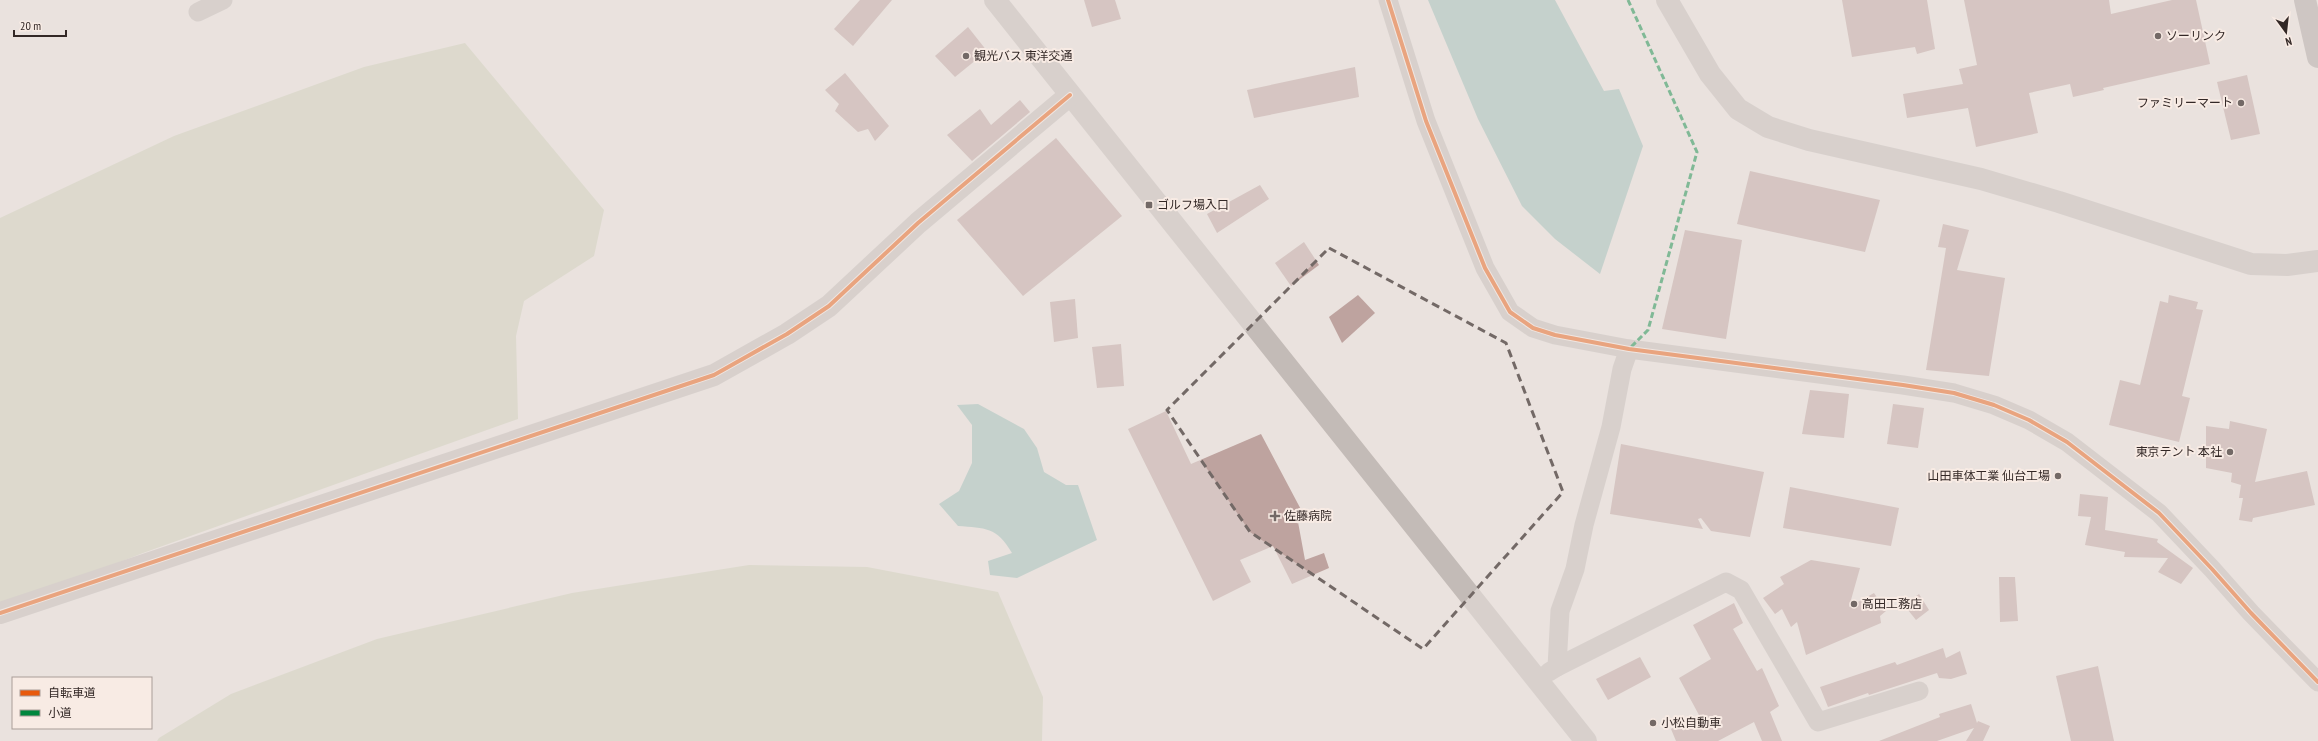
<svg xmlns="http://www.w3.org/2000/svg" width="2318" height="741" font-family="'PT Sans Narrow','Noto Sans JP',sans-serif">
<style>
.green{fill:#cecfb8}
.water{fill:#9abdb7}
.building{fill:#bea39f}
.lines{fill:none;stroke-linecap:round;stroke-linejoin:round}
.minor{stroke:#c3bbb7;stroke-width:19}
.tertiary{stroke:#c3bbb7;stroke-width:22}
.trunk{stroke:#aea5a2;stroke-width:22}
.quiet{stroke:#00873e;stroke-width:3;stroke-dasharray:6 3;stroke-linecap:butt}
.cycleway-casing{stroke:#f8ebe4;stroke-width:6}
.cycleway{stroke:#e8590c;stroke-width:4}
.marked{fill:none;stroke:#736966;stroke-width:3;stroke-dasharray:8 5;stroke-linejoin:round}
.poi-dot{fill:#736966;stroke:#f8ebe4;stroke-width:1.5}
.labels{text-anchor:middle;stroke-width:4;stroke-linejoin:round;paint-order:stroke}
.poi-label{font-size:12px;fill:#332826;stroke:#f8ebe4;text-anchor:start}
</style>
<rect width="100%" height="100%" fill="#eae2de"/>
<g class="green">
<path d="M465,43L604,210L594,256L524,301L516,336L518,419L143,553L0,609V218L174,136L364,67Z"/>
<path d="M749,565L867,567L998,592L1043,697L1042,741H157L159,738L231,694L377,639L572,593Z"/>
</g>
<g class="water">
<path d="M1428,0H1555L1604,91L1619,89L1643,146L1600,274L1555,239L1522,206L1478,119Z"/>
<path d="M978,404L1024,429L1037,448L1044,472L1066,485H1078L1097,540L1017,578L990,575L988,561L1012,553C997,527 985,528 958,526L939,504L959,491L972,463V425L957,405Z"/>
</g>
<g class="building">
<path d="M860,0H892L853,46L834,29Z"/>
<path d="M1084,0H1115L1121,19L1092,27Z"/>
<path d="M1842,0H1927L1935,49L1917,54L1915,47L1852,57Z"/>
<path d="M1964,0H2109L2111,14L2172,0H2196L2210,64L2103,88L2104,90L2073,97L2070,84L2029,93L2038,133L1976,147L1968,108L1907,118L1903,94L1963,84L1959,69L1977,65Z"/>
<path d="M968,27L987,51L955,77L935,56Z"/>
<path d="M1355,67L1359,97L1254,118L1247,90Z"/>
<path d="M845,73L889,126L875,141L868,129L858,132L835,111L839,104L825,90Z"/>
<path d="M2247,75L2260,134L2231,140L2217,82Z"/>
<path d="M1020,100L1030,112L972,161L947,135L980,109L991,125Z"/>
<path d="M1056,138L1122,216L1023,296L957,220Z"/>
<path d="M1750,171L1880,200L1865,252L1737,224Z"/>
<path d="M1260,185L1269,199L1217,233L1207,214Z"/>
<path d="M1943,224L1969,230L1957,270L2005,278L1989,376L1926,370L1946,248L1938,247Z"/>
<path d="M1685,230L1742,240L1726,339L1662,329Z"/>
<path d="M1304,242L1319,265L1291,286L1275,263Z"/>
<path d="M1358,295L1375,313L1342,343L1329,317Z"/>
<path d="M2169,295L2198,302L2196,309L2203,310L2182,396L2190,398L2179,442L2109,425L2120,380L2140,385L2160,301L2168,303Z"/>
<path d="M1075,299L1078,338L1054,342L1050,302Z"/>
<path d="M1121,344L1124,386L1097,388L1092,347Z"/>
<path d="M1810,390L1849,394L1844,438L1802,434Z"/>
<path d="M1893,404L1924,408L1918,448L1887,444Z"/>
<path d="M1166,411L1191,464L1261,434L1306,519L1298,522L1305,560L1324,553L1329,568L1292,584L1273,546L1240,560L1251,582L1213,601L1128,429Z"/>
<path d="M2230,421L2267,429L2255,482L2307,471L2315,505L2253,518L2252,522L2239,520L2243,498H2239L2241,485L2231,482L2232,473L2206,468V426L2229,429Z"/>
<path d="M1621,444L1764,472L1750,537L1711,531L1701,518L1698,519L1703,529L1610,514Z"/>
<path d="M1790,487L1899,508L1891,546L1783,528Z"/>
<path d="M2080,494L2108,497L2105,530L2158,539L2157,542L2193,568L2181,584L2158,572L2168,558L2124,557L2125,552L2085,545L2091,517L2078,516Z"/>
<path d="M1811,560L1860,568L1849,607L1874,593L1886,611L1880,616L1881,623L1806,655L1797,622L1791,627L1782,609L1775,614L1763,598L1784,584L1780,577Z"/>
<path d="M1999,577H2015L2018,621L2000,622Z"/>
<path d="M1919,594L1929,610L1916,620L1904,605Z"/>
<path d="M1734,603L1743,623L1733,629L1757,671L1762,668L1779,706L1770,712L1782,741H1762L1754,722L1718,741H1676L1671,729L1699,715L1679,678L1711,659L1693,625Z"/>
<path d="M1943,648L1946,658L1960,651L1967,674L1951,679L1939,678L1937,673L1869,695L1868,693L1828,707L1820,687L1895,662L1897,665Z"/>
<path d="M1640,657L1651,677L1608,700L1596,679Z"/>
<path d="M2098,666L2114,741H2071L2056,676Z"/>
<path d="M1971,704L1977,723L1978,721L1990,726L1983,741H1966L1974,728L1937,741H1879L1940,717L1939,714Z"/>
</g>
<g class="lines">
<g class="minor">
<path d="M1388,0L1426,121L1485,268L1510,312L1533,328L1555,335L1629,349L1903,385L1954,393L1994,405L2029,420L2067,442L2159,513L2212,569L2251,613L2318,682"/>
<path d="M198,12L223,0"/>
<path d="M1557,667L1726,582L1741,590L1818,722L1919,691"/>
<path d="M1549,672L1557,667L1560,611L1575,569L1584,525L1611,427L1622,369L1629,349"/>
</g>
<g class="tertiary">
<path d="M995,0L1586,741"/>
<path d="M1667,0L1710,74L1738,109L1768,127L1809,140L1981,179L2059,202L2251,264L2287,265L2318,261"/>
<path d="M0,613L714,375L787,334L829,306L918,223L1070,95"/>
</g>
<path class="trunk" d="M2305,0L2318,57"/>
<path class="quiet" d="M1628,0L1697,152L1648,330L1629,349"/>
<defs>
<g id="cycleway">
<path d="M1388,0L1426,121L1485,268L1510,312L1533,328L1555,335L1629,349L1903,385L1954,393L1994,405L2029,420L2067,442L2159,513L2212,569L2251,613L2318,682"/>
<path d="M0,613L714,375L787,334L829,306L918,223L1070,95"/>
</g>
</defs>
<use href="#cycleway" class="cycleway-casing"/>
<use href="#cycleway" class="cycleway"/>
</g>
<path d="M0 0H2318V741H0ZM1329,248L1506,343L1563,492L1423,649L1250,532L1167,410Z" fill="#eae2de" fill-opacity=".55" fill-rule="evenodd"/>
<path class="marked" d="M1329,248L1506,343L1563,492L1423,649L1250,532L1167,410Z"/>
<g class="poi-dot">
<circle cx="2158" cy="36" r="4"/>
<circle cx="966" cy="56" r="4"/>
<circle cx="2241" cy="103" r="4"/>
<rect x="1145" y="201" width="8" height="8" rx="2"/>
<circle cx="2230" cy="452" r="4"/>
<circle cx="2058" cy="476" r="4"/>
<path d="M1273 510h4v4h4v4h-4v4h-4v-4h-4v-4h4z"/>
<circle cx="1854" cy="604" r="4"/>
<circle cx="1653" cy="723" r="4"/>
</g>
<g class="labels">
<g class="poi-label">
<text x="2166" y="40">ソーリンク</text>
<text x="974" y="60">観光バス 東洋交通</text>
<text x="2233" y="107" text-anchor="end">ファミリーマート</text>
<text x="1157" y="209">ゴルフ場入口</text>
<text x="2222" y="456" text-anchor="end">東京テント 本社</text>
<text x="2050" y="480" text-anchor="end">山田車体工業 仙台工場</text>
<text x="1284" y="520">佐藤病院</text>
<text x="1862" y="608">高田工務店</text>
<text x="1661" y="727">小松自動車</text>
</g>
</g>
<rect x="12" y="677" width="140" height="52" fill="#f8ebe4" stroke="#a99d98"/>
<rect x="20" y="690" width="20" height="6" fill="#e8590c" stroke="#a99d98"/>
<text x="48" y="697" font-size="12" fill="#332826">自転車道</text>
<rect x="20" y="710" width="20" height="6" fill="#00873e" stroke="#a99d98"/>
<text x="48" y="717" font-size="12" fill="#332826">小道</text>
<g transform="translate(2286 32) rotate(165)" stroke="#f8ebe4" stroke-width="3" paint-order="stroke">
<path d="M0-3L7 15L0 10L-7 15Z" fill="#332826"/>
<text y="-6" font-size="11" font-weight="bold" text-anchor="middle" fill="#332826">N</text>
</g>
<path d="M14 30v6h52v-6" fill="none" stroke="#332826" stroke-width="2"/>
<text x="20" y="30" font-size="12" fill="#332826" stroke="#f8ebe4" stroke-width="3" paint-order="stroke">20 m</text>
</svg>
